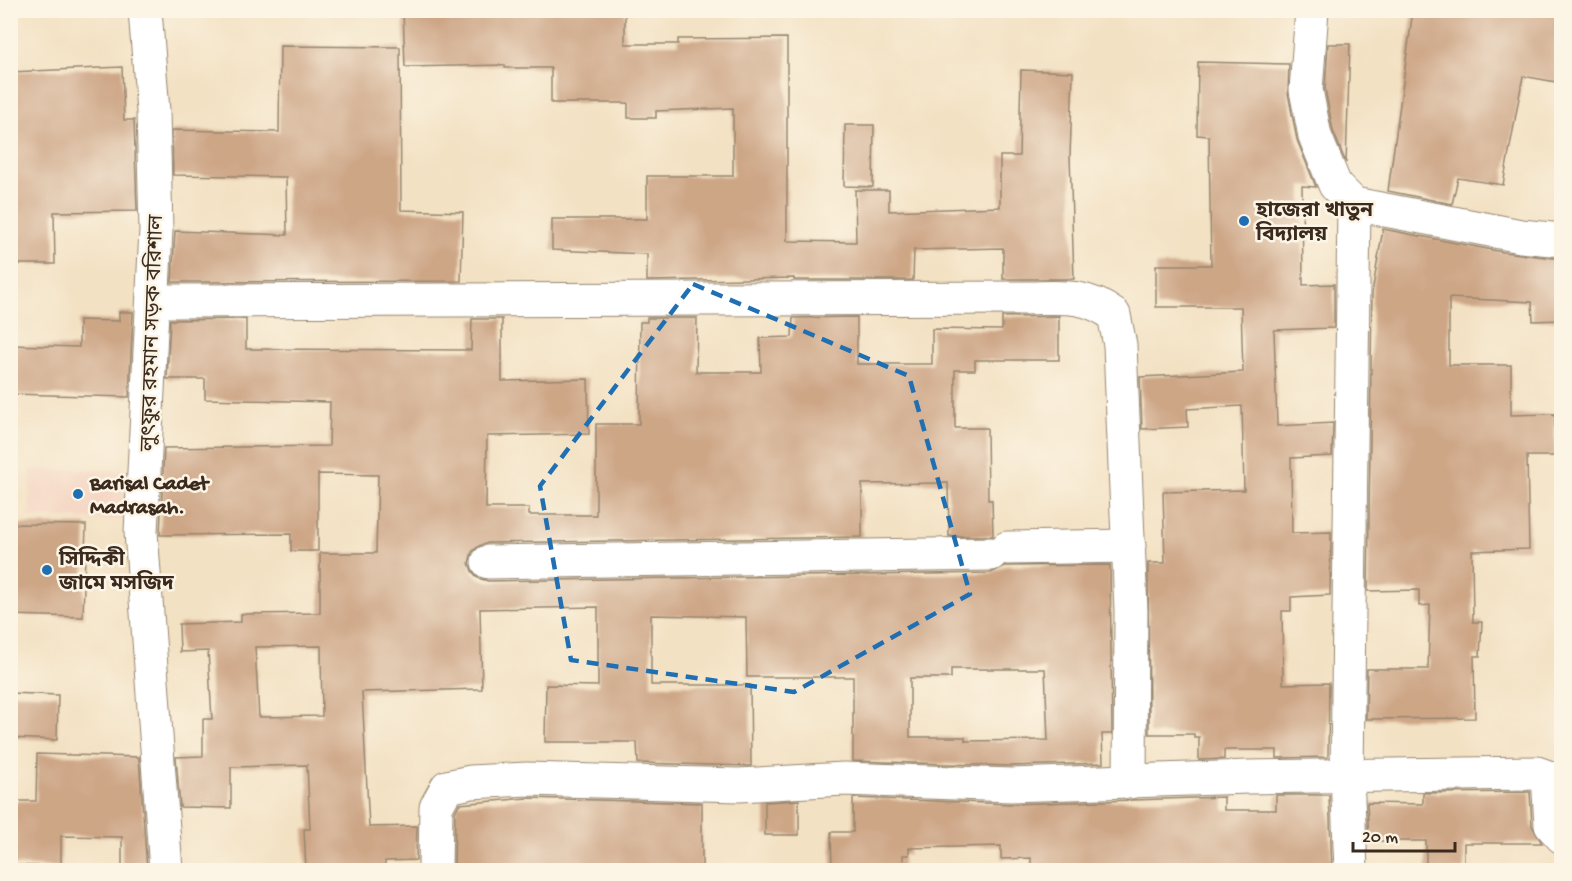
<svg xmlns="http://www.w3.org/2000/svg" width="1572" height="881" font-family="'Gochi Hand','Noto Sans Bengali',sans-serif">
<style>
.built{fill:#f4d3c0}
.building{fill:#cda686;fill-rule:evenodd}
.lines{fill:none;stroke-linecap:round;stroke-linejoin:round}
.street-casing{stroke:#978670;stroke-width:35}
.street{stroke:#fff;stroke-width:33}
.marked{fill:none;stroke:#1f6fb2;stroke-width:4.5;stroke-dasharray:12 8;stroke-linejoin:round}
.poi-dot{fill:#1f6fb2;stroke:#fcf5e5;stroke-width:2}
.labels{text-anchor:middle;stroke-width:5;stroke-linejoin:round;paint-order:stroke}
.poi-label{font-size:21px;font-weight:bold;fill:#3b2a1e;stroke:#fcf5e5;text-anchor:start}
.street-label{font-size:21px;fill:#3b2a1e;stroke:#fcf5e5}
</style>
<rect width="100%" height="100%" fill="#fcf5e5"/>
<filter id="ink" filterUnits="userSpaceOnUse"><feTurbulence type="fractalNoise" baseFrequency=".0167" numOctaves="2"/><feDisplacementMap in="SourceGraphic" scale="12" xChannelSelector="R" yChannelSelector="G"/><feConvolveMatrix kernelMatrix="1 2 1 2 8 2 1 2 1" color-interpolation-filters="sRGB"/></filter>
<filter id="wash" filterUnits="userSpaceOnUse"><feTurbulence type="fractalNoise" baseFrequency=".008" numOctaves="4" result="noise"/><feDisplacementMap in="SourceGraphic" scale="24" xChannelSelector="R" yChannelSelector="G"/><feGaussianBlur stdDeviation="1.35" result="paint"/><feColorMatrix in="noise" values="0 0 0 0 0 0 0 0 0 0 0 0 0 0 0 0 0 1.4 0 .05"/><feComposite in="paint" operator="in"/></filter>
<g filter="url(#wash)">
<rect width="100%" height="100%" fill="#f3e1c3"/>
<path class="built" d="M30,469L128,471L126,520L29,517Z"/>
<g id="blocks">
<g class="building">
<path d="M403,10H625V44H678V39L787,38V241L856,242L855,190H889V211L1000,207V156H1019L1021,70L1073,72L1070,156L1074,279H1003V248L914,250L913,280H794V278L647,281V254L552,250V219H647V176H733V108L656,111V118H628V103H551V68H505V65L405,67Z"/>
<path d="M1413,10H1562V83L1523,76L1503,185L1458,178L1452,204L1388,191Z"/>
<path d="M1328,44H1350L1346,163L1333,131L1325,89Z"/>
<path d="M280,46L400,47L401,210L463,212L461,281L172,282L175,231L287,235L286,177L173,175L172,130L279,132Z"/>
<path d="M1198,62L1289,64L1288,93L1297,140L1316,187L1302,186L1303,285L1334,284V328L1274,330L1277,426L1333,423L1332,456L1291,458L1292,533L1331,532L1330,595L1291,597V611H1282L1283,684L1329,683L1328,757L1277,758V750H1224V759L1199,760V737H1194V734H1149L1148,563H1165L1163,492L1244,490L1242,406L1187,409L1188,427L1142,429L1140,377L1243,372L1241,307H1156V265H1211L1209,136L1197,135Z"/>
<path d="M122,67L124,120H134L137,211L54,212L55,264H14V215H10V72Z"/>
<path d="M845,125H874L873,187L844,186Z"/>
<path d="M1383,229L1503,252L1562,259V320L1533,321L1532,302L1449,298V365H1511V415L1555,414V456H1527L1529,549L1472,551L1473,622H1482L1480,656H1474L1475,718L1366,719L1367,669H1428L1430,605L1419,606V590L1368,591L1372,293Z"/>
<path d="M119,312H133L129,397L10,394V345L79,347V320L119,321Z"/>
<path d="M1059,316V360H975V370H955V428H987L988,500H992L993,536H949L948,483L862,484V537L488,543L479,546L472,552L469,563L472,571L478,578L488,581L991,573L1005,566L1110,565L1112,734H1102L1103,763L1011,766L853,761V677H747L746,617L651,615V685H750L751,766L638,763L637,742H545L546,685L598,686V607L480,609L482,689L362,692L369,827L417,826L416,860L385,861V870H306L304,829H310L307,765L231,767V808L180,807L176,757L203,756V719H212L208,651L180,652L179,624L241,622V614L320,613V553H376L378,475L318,474V551H291V534L160,535L164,448L329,446L330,402L205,399V379H167L170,320L246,319V349L471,350L472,319H502V381L588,379L589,434L487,436L486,508H529V515H596V424H639L640,322H647V318H697L696,372H761L760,338L792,337L793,318L857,317V364H932V329L1002,330V317ZM321,646L322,716L259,717L255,647ZM951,669H1045L1048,740L965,741V737H910V678H951Z"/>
<path d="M10,524L86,525L83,617L10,615Z"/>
<path d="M10,693L58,695L57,740L10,738Z"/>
<path d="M37,754L139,757L147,870H122V837L61,836V867L10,865V801H36Z"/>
<path d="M1530,792L1532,826L1542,843H1464V870H1426V841H1369L1367,803L1423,804V793Z"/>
<path d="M1276,795H1329L1332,870H1031V858L1001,859V846L909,848V855H903V870H832L831,832H853V798L1012,804L1224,797V810H1276Z"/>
<path d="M527,798L702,803V870H454L455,812L459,804Z"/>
<path d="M799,800V835H765V802Z"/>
</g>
</g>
</g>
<g filter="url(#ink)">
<use href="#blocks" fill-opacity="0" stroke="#978670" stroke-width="1.5"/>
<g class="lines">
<defs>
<g id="street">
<path d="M145,10L153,111L156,230L141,532L166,870"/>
<path d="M1312,10L1306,90L1315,136L1335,185L1354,204L1521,236L1562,240"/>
<path d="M155,301L1022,298C1059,298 1083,292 1114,315L1120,345L1131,611L1130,782"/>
<path d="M1007,548L1129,546"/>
<path d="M488,562L991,554"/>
<path d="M435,870L436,807L447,787L471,782L527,779L739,785L844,779L1011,785L1248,777L1537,773L1548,777L1551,825L1562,837"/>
<path d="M1351,870L1347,775L1354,204"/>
</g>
</defs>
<use href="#street" class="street-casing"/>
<use href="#street" class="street"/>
</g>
</g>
<path class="marked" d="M693,284L909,376L970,594L794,692L571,660L540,486Z"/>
<g class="poi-dot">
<circle cx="1244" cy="221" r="6"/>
<circle cx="78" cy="494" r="6"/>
<circle cx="47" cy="570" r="6"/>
</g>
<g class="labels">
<g class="poi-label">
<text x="1256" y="216">হাজেরা খাতুন<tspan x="1256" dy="24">বিদ্যালয়</tspan></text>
<text x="90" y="489">Barisal Cadet<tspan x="90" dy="24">Madrasah.</tspan></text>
<text x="59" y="565">সিদ্দিকী<tspan x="59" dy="24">জামে মসজিদ</tspan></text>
</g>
<g class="street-label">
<text transform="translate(151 333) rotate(-88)" y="7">লুৎফুর রহমান সড়ক বরিশাল</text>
</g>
</g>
<rect width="1572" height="881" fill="none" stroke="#fcf5e5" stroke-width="36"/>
<path d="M1353 842v9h102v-9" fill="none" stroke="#3b2a1e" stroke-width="3"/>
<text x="1362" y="842" font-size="18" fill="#3b2a1e" stroke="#fcf5e5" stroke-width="4.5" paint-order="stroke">20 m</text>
</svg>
